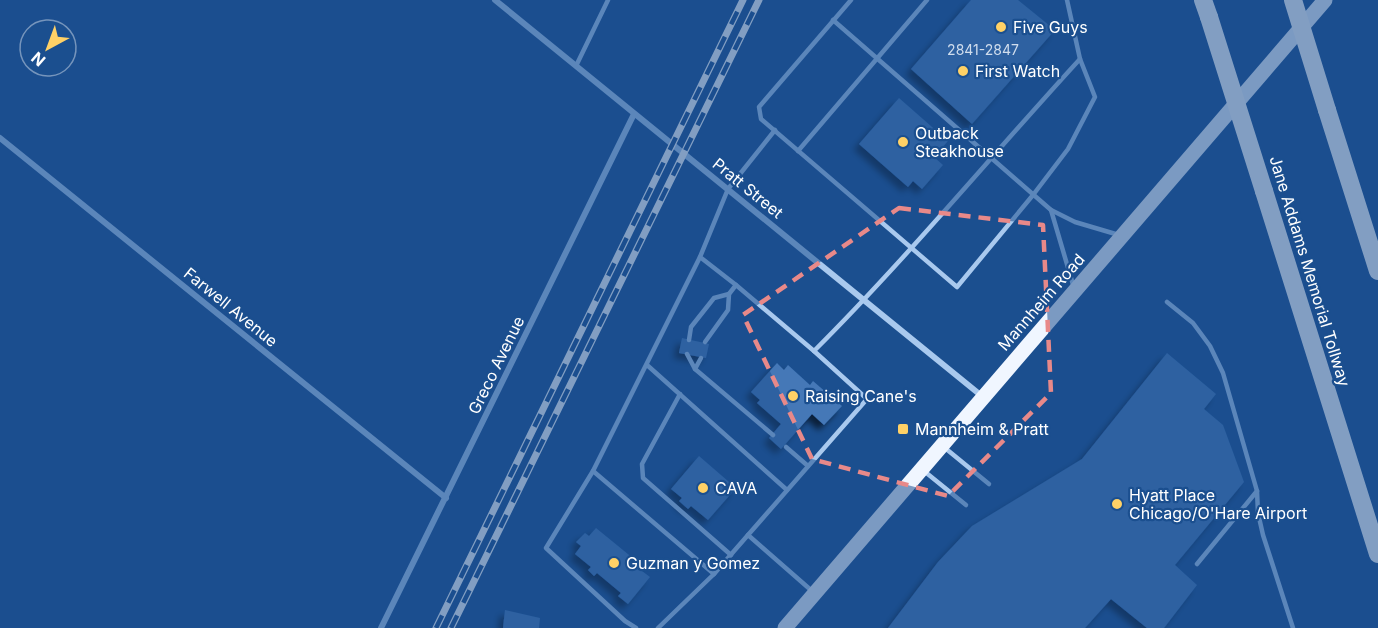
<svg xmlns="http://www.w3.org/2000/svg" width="1378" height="628" font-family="Inter,sans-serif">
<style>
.building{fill:#4478b7;filter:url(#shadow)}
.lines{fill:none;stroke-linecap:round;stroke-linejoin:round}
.service{stroke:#a9c9ee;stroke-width:4.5}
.minor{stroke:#a9c9ee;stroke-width:6}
.primary{stroke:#f0f6ff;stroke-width:15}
.motorway{stroke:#fff;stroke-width:18}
.rail-casing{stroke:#fff;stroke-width:7}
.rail{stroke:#1b4f8f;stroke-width:4.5;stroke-dasharray:14;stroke-linecap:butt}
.motorway-bridge{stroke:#fff;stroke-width:18}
.marked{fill:none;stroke:#e88989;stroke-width:4.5;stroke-dasharray:12 8;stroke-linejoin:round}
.poi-dot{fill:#ffd166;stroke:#1b4f8f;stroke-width:2}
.labels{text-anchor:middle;stroke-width:4.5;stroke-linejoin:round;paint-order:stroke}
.number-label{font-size:14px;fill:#d0dded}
.poi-label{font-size:16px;fill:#fff;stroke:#1b4f8f;text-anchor:start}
.street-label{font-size:16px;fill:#fff;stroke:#1b4f8f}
</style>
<defs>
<filter id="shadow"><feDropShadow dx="-5.5" dy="5.5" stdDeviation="3" flood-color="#0009"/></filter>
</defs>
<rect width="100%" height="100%" fill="#1b4f8f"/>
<g class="building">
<path d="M971,0H1018L1055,30L972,124L911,69Z"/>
<path d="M899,98L948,141L934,157L943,165L922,189L913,181L908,187L859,144Z"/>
<path d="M682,338L709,344L706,358L679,353Z"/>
<path d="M1167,353L1216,394L1204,409L1223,425L1244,482L1175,565L1197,585L1164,628H1147L1111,599L1085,628H888L938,562L972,526L1082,459Z"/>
<path d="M777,363L784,370L788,365L810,385L813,381L842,406L824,425L812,414L781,449L769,438L781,424L757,403L760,400L751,392Z"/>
<path d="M699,456L736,488L708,520L691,506L688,509L679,501L682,498L671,489Z"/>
<path d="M596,528L634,559L636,557L646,566L642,571L650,577L628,604L618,596L621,593L597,573L594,576L588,570L591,567L575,554L581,546L576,542L585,533L589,536Z"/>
<path d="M505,610L540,618L539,628H503Z"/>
</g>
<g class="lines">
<g class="service">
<path d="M851,0L759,107L761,119L957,287L1033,195L1068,149L1095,97L1080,59L1067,0"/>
<path d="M833,20L1051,210L1075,222L1119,235"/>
<path d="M576,66L608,0"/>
<path d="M775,130L728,189L700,257L736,285L814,351"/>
<path d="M798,151L927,0"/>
<path d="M1051,210L1074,288"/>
<path d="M700,257L593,471L714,574L748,535"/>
<path d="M1167,302L1193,323L1210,346L1223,373L1257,491L1258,513L1263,535L1293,628"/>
<path d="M689,340L691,327L714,298L729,294"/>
<path d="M705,342L728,310L729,294L736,285"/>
<path d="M687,354L695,369L773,435"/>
<path d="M647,365L787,490"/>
<path d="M695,369L701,358"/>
<path d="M680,394L642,464L643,478L731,555"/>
<path d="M786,447L808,466"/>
<path d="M945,448L989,484"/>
<path d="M593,471L546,548L625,621L636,628"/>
<path d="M924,471L966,505"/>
<path d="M1197,564L1257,491"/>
<path d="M812,591L748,535L867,399L814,351C907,258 991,156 1080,59"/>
<path d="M658,628L714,574"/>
</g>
<g class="minor">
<path d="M495,0L983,397"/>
<path d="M0,138L446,498"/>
<path d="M381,628L634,114"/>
</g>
<path class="primary" d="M785,628L1325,0"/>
<g class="motorway">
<path d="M1203,0L1209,17"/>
<path d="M1327,110L1378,271"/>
<path d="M1264,191L1378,554"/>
</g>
<defs>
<g id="rail">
<path d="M436,628L743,0"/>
<path d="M451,628L759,0"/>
</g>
</defs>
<use href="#rail" class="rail-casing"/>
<use href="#rail" class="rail"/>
<g class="motorway-bridge">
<path d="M1293,0L1327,110"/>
<path d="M1209,17L1264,191"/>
</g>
</g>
<path d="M0 0H1378V628H0ZM899,208L1043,225L1051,393L948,496L812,459L743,315Z" fill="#1b4f8f" fill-opacity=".55" fill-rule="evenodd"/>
<path class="marked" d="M899,208L1043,225L1051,393L948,496L812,459L743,315Z"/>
<g class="poi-dot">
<circle cx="1001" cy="27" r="6"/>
<circle cx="963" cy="71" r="6"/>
<circle cx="903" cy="142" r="6"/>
<circle cx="793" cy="396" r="6"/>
<rect x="897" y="423" width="12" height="12" rx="3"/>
<circle cx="703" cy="488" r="6"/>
<circle cx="1117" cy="504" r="6"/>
<circle cx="614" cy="563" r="6"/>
</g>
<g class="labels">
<g class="number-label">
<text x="983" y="55">2841-2847</text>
</g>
<g class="poi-label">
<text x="1013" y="33">Five Guys</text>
<text x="975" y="77">First Watch</text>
<text x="915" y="139">Outback<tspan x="915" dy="18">Steakhouse</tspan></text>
<text x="805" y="402">Raising Cane's</text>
<text x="915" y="435">Mannheim &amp; Pratt</text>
<text x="715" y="494">CAVA</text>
<text x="1129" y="501">Hyatt Place<tspan x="1129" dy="18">Chicago/O'Hare Airport</tspan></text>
<text x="626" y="569">Guzman y Gomez</text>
</g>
<g class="street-label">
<text transform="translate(748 188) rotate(39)" y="6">Pratt Street</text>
<text transform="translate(1310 271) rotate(73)" y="6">Jane Addams Memorial Tollway</text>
<text transform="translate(1041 302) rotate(-49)" y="6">Mannheim Road</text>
<text transform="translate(231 307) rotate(39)" y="6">Farwell Avenue</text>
<text transform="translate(496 365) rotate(-64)" y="6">Greco Avenue</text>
</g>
</g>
<g transform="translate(48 48) rotate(221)"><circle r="28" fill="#1b4f8f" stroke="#7695bc" stroke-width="1.5"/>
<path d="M0-4.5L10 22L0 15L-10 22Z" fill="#ffd166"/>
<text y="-9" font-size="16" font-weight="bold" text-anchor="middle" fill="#ffffff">N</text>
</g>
</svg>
